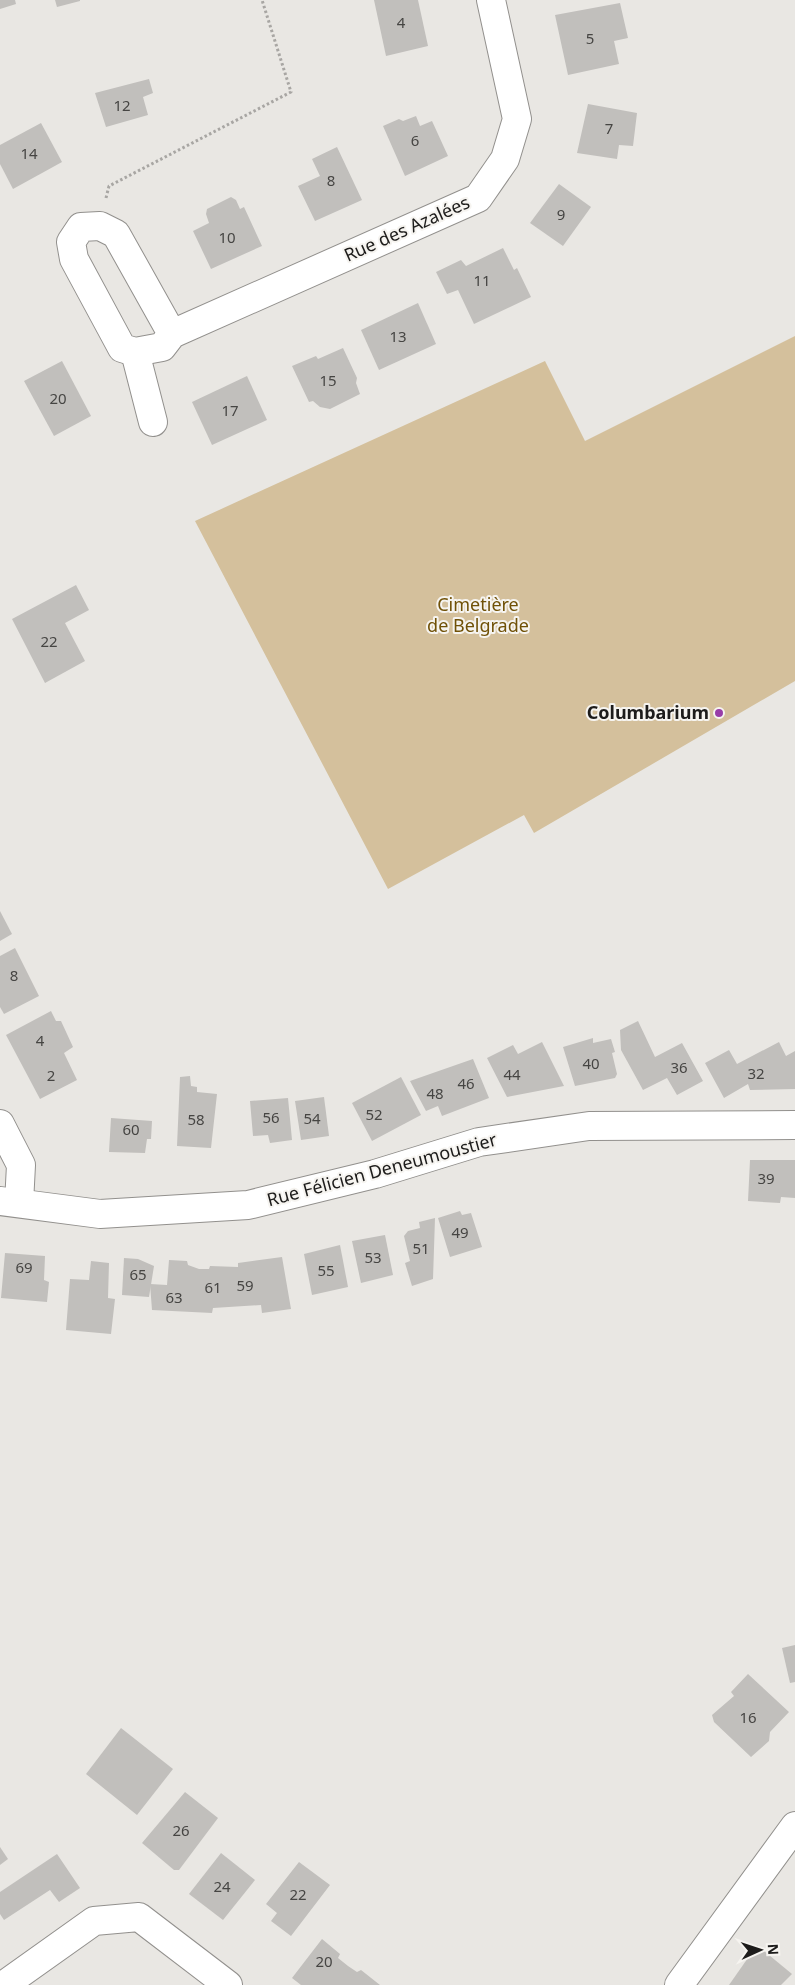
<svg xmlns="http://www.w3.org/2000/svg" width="795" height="1985" font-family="'Noto Sans',sans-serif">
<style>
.green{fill:#d4c09c}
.building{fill:#c1bfbc}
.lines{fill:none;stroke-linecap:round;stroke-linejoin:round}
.minor-casing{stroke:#92908d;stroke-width:30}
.path{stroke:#a8a6a3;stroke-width:3;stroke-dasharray:2.5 2.5;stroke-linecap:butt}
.minor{stroke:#fff;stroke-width:28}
.poi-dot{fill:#983da8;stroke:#f6f4f0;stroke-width:2}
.labels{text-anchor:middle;stroke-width:4;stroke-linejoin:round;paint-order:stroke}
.number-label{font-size:15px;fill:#464543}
.street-label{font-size:18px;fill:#1d1c1b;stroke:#f6f4f0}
.park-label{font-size:18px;fill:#705107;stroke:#f6f4f0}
.poi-label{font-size:18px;font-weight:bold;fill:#1d1c1b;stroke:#f6f4f0;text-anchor:end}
</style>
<rect width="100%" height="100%" fill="#e9e7e3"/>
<path class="green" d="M795,336V681L534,833L524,815L388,889L195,521L545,361L585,441Z"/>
<g class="building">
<path d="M0,0H15L16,4L0,9Z"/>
<path d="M55,0H80V1L57,7Z"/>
<path d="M374,0H418L428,46L386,56Z"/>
<path d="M620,3L628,38L614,41L619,64L568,75L555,15Z"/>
<path d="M149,79L153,93L143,97L148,115L106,127L95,93Z"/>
<path d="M588,104L637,113L633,146L619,145L617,159L577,153Z"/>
<path d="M416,116L420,126L432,121L448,156L405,176L383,126L399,119L403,121Z"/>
<path d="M41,123L62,162L13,189L0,164V145Z"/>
<path d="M337,147L362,200L315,221L298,186L320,176L312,159Z"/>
<path d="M559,184L591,207L563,246L530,223Z"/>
<path d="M231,197L236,200L240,209L244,207L262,246L211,269L193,231L209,223L206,214L207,209Z"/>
<path d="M503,248L514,270L517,268L531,297L474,324L458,290L447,294L436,272L461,260L466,266Z"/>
<path d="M418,303L436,344L379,370L361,330Z"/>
<path d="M343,348L357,378L356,383L360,394L330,409L320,407L313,401L309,402L292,366L316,356L318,359Z"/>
<path d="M62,361L91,416L54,436L24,381Z"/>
<path d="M247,376L267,420L212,445L192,402Z"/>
<path d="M76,585L89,610L65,623L85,661L45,683L12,619Z"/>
<path d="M0,911L12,934L0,941Z"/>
<path d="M15,948L39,996L4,1014L0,1007V956Z"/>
<path d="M51,1011L56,1021H61L73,1047L64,1053L77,1080L40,1099L6,1035Z"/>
<path d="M638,1021L655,1057L682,1043L703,1081L677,1095L667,1078L643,1090L621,1050L620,1030Z"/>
<path d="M593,1038V1043L611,1039L615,1052L612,1053L617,1074L615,1078L575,1086L563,1047Z"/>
<path d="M542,1042L564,1086L507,1097L487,1058L513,1045L518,1054Z"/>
<path d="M779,1042L786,1056L795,1051V1089L750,1090L748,1084L724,1098L705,1063L729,1050L737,1064Z"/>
<path d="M473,1059L489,1098L442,1116L438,1106L426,1111L410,1081Z"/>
<path d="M190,1076L191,1086L197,1087V1092L217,1094L211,1148L177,1146L180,1077Z"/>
<path d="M401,1077L421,1115L372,1141L352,1103Z"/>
<path d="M324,1097L329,1136L301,1140L295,1101Z"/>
<path d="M288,1098L292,1140L270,1143L268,1135L253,1136L250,1101Z"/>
<path d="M111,1118L152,1121L151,1139H147L145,1153L109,1152Z"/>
<path d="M750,1160H795V1198L781,1197L780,1203L748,1201Z"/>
<path d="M460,1211L462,1215L471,1213L482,1247L450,1257L438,1218Z"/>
<path d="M435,1218L433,1279L412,1286L405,1263L410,1261L404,1236L408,1231L420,1228L419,1222Z"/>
<path d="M385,1235L393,1275L361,1283L352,1241Z"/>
<path d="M340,1245L348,1287L312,1295L304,1254Z"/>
<path d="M5,1253L45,1256L44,1280L49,1282L47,1302L1,1298Z"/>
<path d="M282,1257L291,1309L262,1313L261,1305L213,1308L212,1313L152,1310L150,1284L167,1285L169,1260L187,1261L188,1265L199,1269H209L210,1266L238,1267V1263Z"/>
<path d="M124,1258L138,1259L154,1266L149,1297L122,1295Z"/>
<path d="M91,1261L109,1263L108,1298L115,1299L111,1334L66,1330L70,1279L89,1280Z"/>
<path d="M795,1645V1682L790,1683L782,1648Z"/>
<path d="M748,1674L789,1712L770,1732L769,1741L751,1757L714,1722L712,1715L734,1696L731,1692Z"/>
<path d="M121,1728L173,1769L137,1815L86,1774Z"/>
<path d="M185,1792L218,1818L179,1870H174L142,1843Z"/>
<path d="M0,1847L8,1859L0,1865Z"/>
<path d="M221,1853L255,1880L223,1920L189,1894Z"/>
<path d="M57,1854L80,1888L59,1902L50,1890L4,1920L0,1914V1892Z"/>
<path d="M299,1862L330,1885L291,1936L271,1921L277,1913L266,1904Z"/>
<path d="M322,1939L340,1954L338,1958L348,1966L357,1972L361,1970L380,1985H301L292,1978Z"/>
<path d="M757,1945L792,1974L781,1985H729Z"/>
</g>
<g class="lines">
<defs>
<g id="minor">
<path d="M172,334L116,234L100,226L81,227L71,242L74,259L122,348L135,352L162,347L172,334L478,198L505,159L517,119L491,0"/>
<path d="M135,352L153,422"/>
<path d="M0,1124L21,1165L19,1203"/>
<path d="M0,1201L100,1214L248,1205L375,1174L479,1142L589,1126L795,1125"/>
<path d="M4,1985L94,1921L139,1917L228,1985"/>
<path d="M679,1985L795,1826"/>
</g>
</defs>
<use href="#minor" class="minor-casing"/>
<path class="path" d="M106,198L109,186L291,92L262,0"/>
<use href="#minor" class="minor"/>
</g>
<circle class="poi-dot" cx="719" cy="713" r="5"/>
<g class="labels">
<g class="number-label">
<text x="401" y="28">4</text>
<text x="590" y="44">5</text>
<text x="122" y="111">12</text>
<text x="609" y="134">7</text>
<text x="415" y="146">6</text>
<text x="29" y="159">14</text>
<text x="331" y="186">8</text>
<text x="561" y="220">9</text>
<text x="227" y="243">10</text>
<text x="482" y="286">11</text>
<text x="398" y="342">13</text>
<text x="328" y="386">15</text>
<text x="58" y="404">20</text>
<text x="230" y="416">17</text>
<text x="49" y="647">22</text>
<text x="14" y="981">8</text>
<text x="40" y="1046">4</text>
<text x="591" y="1069">40</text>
<text x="679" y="1073">36</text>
<text x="756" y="1079">32</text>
<text x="512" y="1080">44</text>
<text x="51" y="1081">2</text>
<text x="466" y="1089">46</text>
<text x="435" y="1099">48</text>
<text x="374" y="1120">52</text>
<text x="271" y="1123">56</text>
<text x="312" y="1124">54</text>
<text x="196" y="1125">58</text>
<text x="131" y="1135">60</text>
<text x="766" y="1184">39</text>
<text x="460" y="1238">49</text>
<text x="421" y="1254">51</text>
<text x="373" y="1263">53</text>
<text x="24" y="1273">69</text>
<text x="326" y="1276">55</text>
<text x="138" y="1280">65</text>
<text x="245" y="1291">59</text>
<text x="213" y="1293">61</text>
<text x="174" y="1303">63</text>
<text x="748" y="1723">16</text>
<text x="181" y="1836">26</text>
<text x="222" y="1892">24</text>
<text x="298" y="1900">22</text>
<text x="324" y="1967">20</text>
</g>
<g class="street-label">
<text transform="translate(407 229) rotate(-24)" y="6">Rue des Azalées</text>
<text transform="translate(382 1170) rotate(-15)" y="6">Rue Félicien Deneumoustier</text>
</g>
<g class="park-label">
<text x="478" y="611">Cimetière<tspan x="478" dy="21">de Belgrade</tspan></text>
</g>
<g class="poi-label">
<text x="709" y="719">Columbarium</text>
</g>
</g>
<g transform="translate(760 1950) rotate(87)" stroke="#f6f4f0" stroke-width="4" paint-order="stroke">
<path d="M0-4L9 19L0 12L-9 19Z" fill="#1d1c1b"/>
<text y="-8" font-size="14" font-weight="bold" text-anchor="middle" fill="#1d1c1b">N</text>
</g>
</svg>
